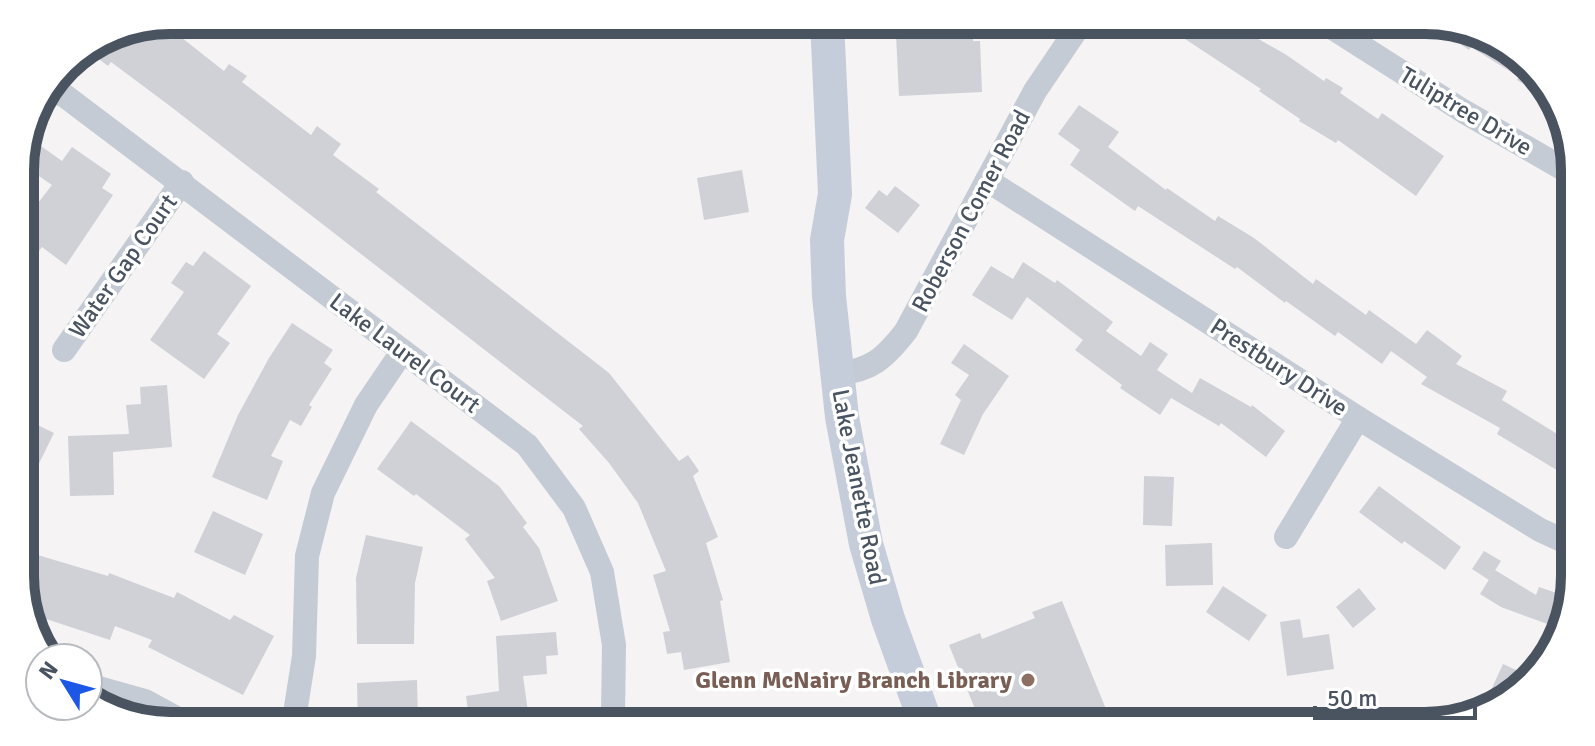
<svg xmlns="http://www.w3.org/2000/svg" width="1595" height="746" font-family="Signika,sans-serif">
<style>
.building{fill:#cfd1d7}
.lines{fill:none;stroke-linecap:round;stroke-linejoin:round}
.street{stroke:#c4cbd4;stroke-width:24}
.secondary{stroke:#c6cdda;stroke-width:34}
.education-dot{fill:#8d6e63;stroke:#fff;stroke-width:3}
.labels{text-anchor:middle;stroke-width:7;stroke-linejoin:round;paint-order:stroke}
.street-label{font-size:24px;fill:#4a5360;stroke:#fff}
.education-label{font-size:24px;font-weight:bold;fill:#785e54;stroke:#fff;text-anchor:end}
.rim{fill:none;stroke:#4a5360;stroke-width:10}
</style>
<rect width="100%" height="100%" fill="#f5f3f3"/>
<g class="building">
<path d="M1170,20H1225L1285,54L1324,81L1326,78L1343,88L1340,93L1378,119L1382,113L1444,156L1416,196L1338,140L1336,143L1299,121L1300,119L1259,91L1261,89L1179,35L1183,30Z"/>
<path d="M1424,20L1483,32L1544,79L1553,101L1517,80L1519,77L1471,47L1469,50Z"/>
<path d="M163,23L224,71L229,64L247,76L242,82L311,135L317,126L341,144L333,155L379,189L376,192L609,373L679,461L688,455L699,471L693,476L718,537L706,543L723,600L720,601L730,662L684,670L681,652L667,654L663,632L670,631L653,575L666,571L638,503L609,463L579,429L583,426L170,106L111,62L108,66L88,51Z"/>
<path d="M973,31V41H980L982,92L899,96L896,35Z"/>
<path d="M1079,105L1119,132L1108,147L1166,190L1167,188L1215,221L1218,216L1254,238L1313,284L1316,279L1366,315L1369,310L1416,344L1427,330L1462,356L1456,364L1507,391L1502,400L1575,445V481L1497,434L1500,428L1421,384L1427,377L1391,351L1382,364L1338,332L1335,336L1286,301L1285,303L1237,267L1235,269L1138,206L1135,211L1070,165L1080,150L1058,134Z"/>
<path d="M27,136L62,161L72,147L111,174L102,188L113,195L66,265L42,247L21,275L20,226L52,185L20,163Z"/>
<path d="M742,170L749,212L704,220L697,178Z"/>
<path d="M895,186L920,205L898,233L865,208L879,190L887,196Z"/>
<path d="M204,251L251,286L217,334L230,343L204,379L150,340L184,292L171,283L186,262L193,266Z"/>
<path d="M1023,262L1055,283L1057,280L1113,322L1106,331L1141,356L1150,342L1168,354L1157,370L1192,393L1200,378L1251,407L1252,405L1285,431L1266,457L1221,423L1219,426L1171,398L1160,415L1120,388L1122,385L1075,350L1083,340L1027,297L1012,320L972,295L991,266L1013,279Z"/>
<path d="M292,323L333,350L324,363L332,369L309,405L312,407L301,426L290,420L271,456L283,461L267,500L212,477L238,415L269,358Z"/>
<path d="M964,344L1009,376L983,414L964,455L940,444L961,400L955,395L969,375L951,363Z"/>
<path d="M167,385L172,447L113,452L114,495L70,496L68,436L129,434L126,405L141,404L140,387Z"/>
<path d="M21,417L54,433L21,500Z"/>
<path d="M411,421L499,486L527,523L523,527L539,548L558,601L501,621L487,581L495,578L465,539L470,535L416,494L414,496L377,469Z"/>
<path d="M1144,476L1174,477L1172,526L1143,525Z"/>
<path d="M1379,486L1461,547L1445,570L1404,541L1402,544L1359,512Z"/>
<path d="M213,511L263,534L245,575L194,552Z"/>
<path d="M366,535L423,547L415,583L414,644H357L356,578Z"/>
<path d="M1212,543L1213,585L1166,586L1165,545Z"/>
<path d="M21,550L108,576L109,573L174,598L177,592L230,620L234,615L274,636L243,695L148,647L152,640L115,626L110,640L28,613L21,596Z"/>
<path d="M1484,551L1501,561L1489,580L1472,569Z"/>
<path d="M1495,570L1536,595L1539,587L1571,598L1564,630L1501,607L1480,594Z"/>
<path d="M1223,586L1267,615L1249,641L1206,612Z"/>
<path d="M1359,588L1376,609L1353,628L1336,607Z"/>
<path d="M1062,601L1108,714L1098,717L1101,726H982L949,645L980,633L982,639L1035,618L1032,612Z"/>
<path d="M1300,619L1303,638L1329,634L1334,669L1287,676L1280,622Z"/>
<path d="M556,632L558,655L546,656L547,674L523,676L530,726H470L466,696L499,691L496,636Z"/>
<path d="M1503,664L1529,676L1509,701L1482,710Z"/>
<path d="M417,680L418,722L358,724L357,683Z"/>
</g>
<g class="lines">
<g class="street">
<path d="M1320,20L1463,111L1574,175"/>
<path d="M47,88L65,96L527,445L574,508L602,572L614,645L613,715"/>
<path d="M987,180L1358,418L1540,530L1575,546"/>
<path d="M64,350L182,182"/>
<path d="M836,374C871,371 885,358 906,331L1035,91L1083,20"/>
<path d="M1286,537L1358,418"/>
<path d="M88,685L145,701L191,726"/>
<path d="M293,726L304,656L307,556L323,493L366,405L402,352"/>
</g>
<path class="secondary" d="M827,20L835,194L827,240L829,296L842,417L866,544L888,619L927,726"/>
</g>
<circle class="education-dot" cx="1028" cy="680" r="8"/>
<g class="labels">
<g class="street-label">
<text transform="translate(1466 111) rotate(31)" y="8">Tuliptree Drive</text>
<text transform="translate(971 211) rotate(-62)" y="8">Roberson Comer Road</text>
<text transform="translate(123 266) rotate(-55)" y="8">Water Gap Court</text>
<text transform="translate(405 353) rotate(37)" y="8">Lake Laurel Court</text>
<text transform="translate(1279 367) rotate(33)" y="8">Prestbury Drive</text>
<text transform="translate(859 487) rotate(79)" y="8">Lake Jeanette Road</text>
</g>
<g class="education-label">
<text x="1012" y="688">Glenn McNairy Branch Library</text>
</g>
</g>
<path d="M0 0H1595V746H0ZM170 34H1425A136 136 0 0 1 1561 170V576A136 136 0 0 1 1425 712H170A136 136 0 0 1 34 576V170A136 136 0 0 1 170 34Z" fill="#fff" fill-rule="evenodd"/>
<path class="rim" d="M170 34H1425A136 136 0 0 1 1561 170V576A136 136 0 0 1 1425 712H170A136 136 0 0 1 34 576V170A136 136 0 0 1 170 34Z"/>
<g transform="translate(64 682) rotate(307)"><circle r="38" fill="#ffffff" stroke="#b7babf" stroke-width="2"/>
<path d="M0-6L14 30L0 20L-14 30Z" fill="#1d57e5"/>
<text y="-12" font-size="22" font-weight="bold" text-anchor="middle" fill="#4a5360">N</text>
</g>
<path d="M1315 706v12h160v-12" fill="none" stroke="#4a5360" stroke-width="4"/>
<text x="1327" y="706" font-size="24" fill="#4a5360" stroke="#ffffff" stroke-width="6" paint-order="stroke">50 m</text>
</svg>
